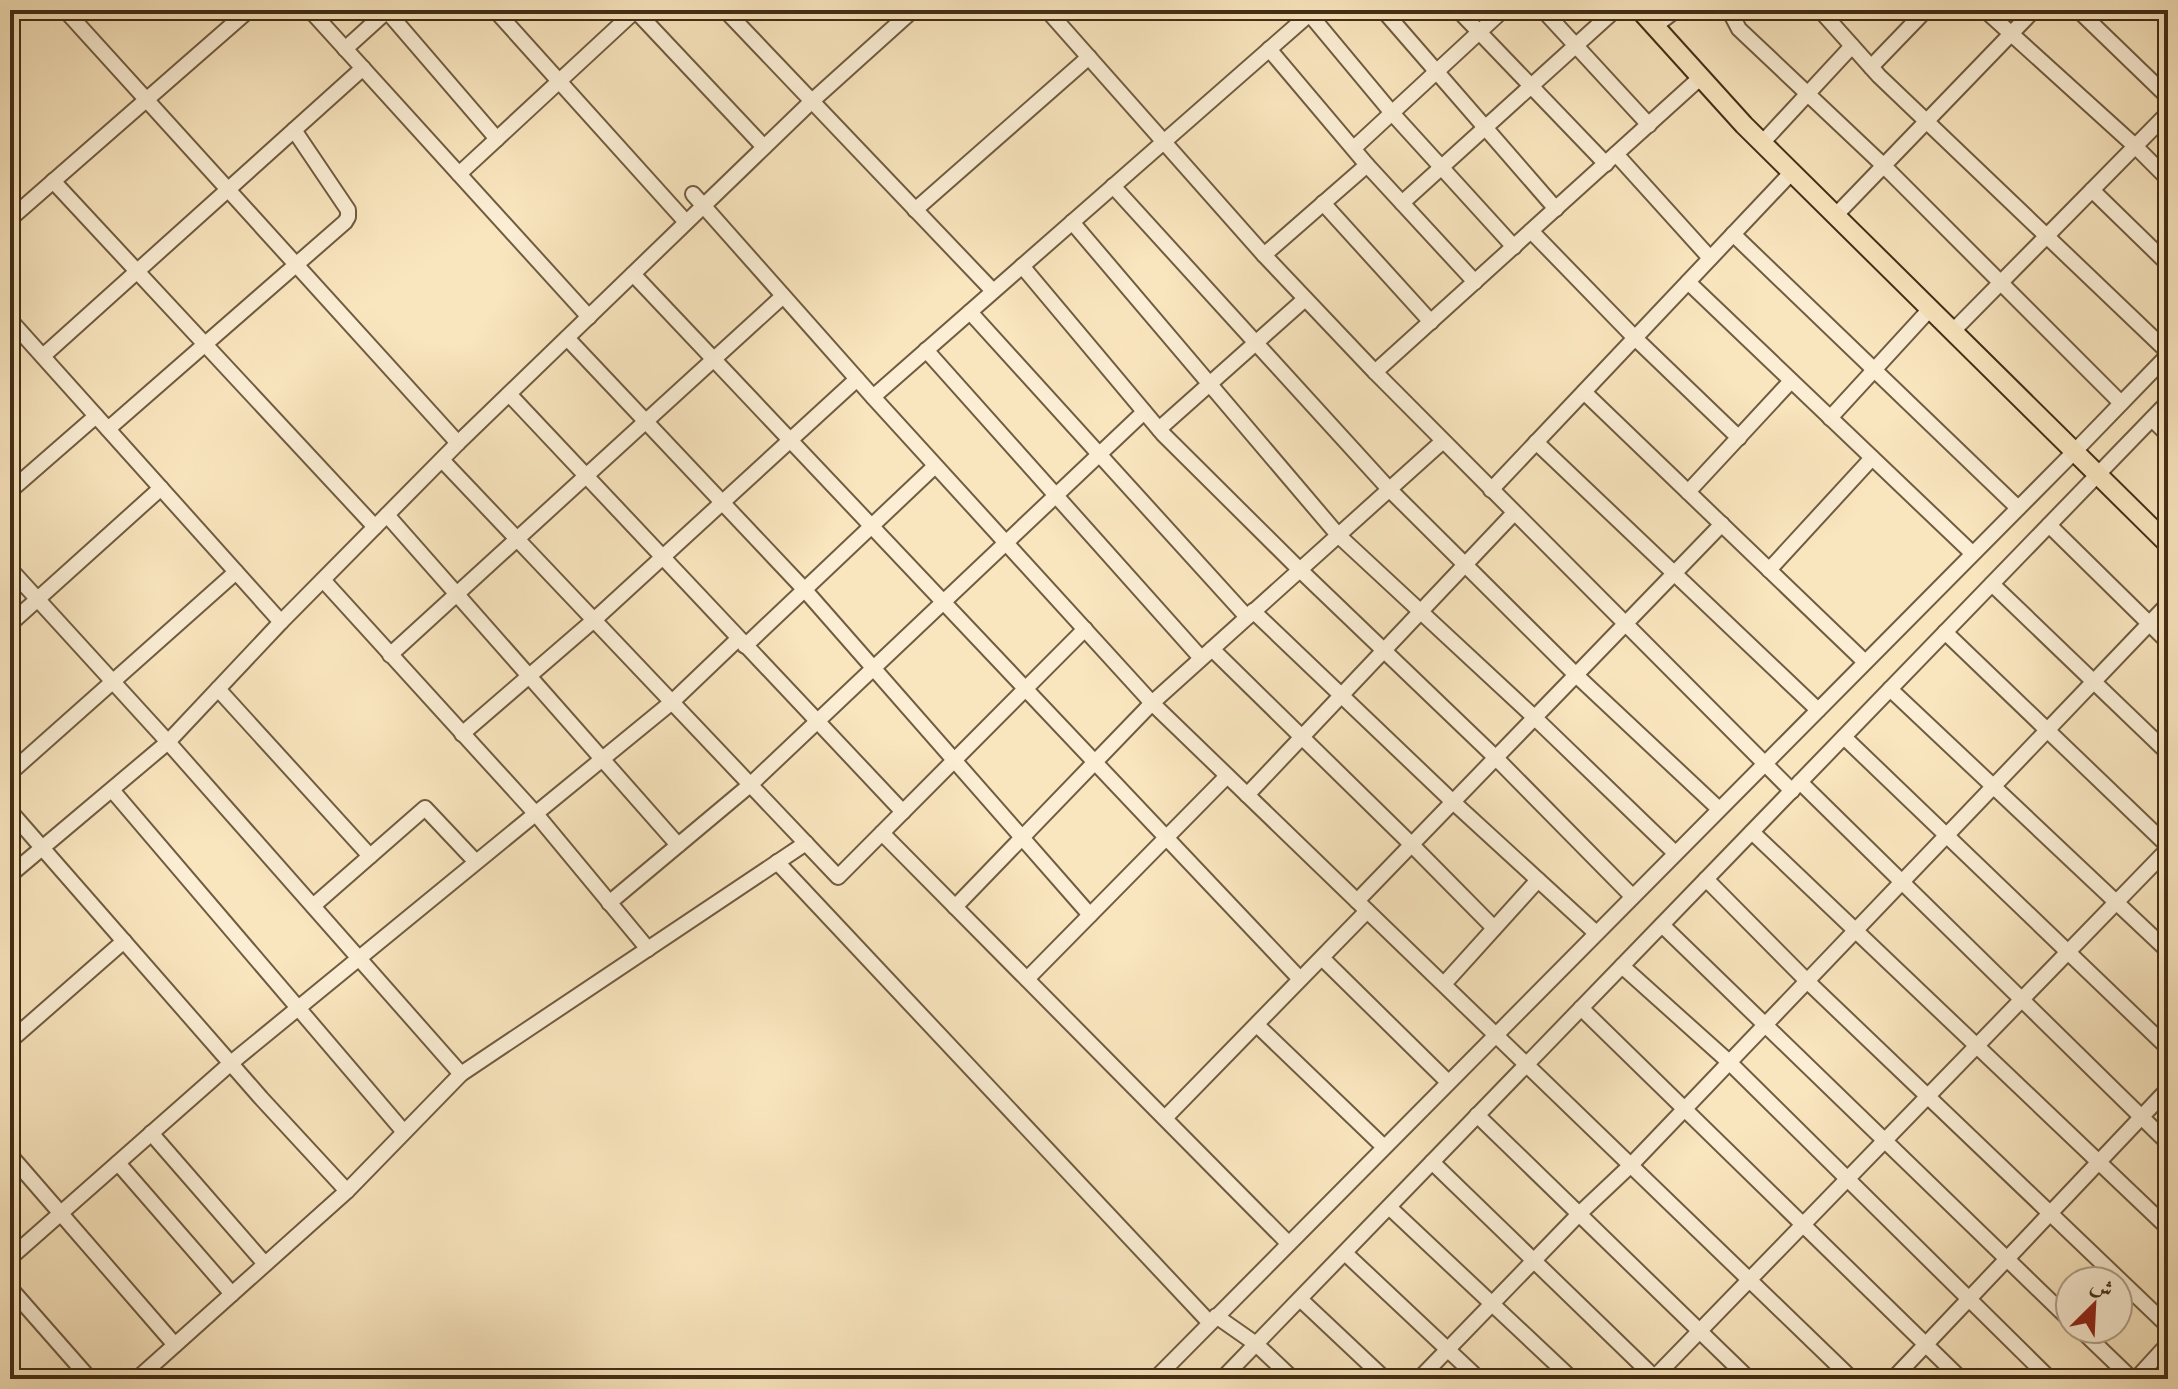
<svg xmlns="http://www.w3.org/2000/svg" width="2178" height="1389" font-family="'IM FELL Double Pica',Amiri,serif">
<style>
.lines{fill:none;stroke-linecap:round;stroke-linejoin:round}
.minor-casing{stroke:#705c40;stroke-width:18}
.major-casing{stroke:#422e16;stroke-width:22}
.minor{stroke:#fbeed5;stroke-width:14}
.major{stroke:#f9e5be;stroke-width:18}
</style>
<rect width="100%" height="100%" fill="#f9e5be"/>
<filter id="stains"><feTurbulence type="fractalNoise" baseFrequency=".0025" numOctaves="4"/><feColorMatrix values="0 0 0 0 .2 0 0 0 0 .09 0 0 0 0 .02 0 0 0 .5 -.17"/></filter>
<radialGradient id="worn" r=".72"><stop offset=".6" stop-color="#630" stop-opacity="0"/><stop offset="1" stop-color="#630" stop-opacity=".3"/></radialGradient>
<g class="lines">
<defs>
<g id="minor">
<path d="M65,10L458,443"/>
<path d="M310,10L589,317"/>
<path d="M386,10L497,139"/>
<path d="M495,10L686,222"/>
<path d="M635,10L764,147"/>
<path d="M725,10L993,291"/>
<path d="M1047,10L1264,255L1375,372L1792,791"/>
<path d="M1383,10L1556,209"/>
<path d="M1458,10L1606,164"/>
<path d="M1543,10L1649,125"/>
<path d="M1729,10L1739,29L1883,165L2121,403"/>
<path d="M1820,10L1879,76L2168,352"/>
<path d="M1985,10L2135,146L2168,179"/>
<path d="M2078,10L2168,97"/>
<path d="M1307,11L1392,113L1514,247"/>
<path d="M1655,26L1676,10"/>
<path d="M345,49L388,10"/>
<path d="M1269,49L1367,165L1475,282"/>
<path d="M1871,67L1926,10"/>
<path d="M1762,143L1852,46"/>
<path d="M1354,148L1503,10"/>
<path d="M1616,154L1710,258"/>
<path d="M459,174L636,10"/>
<path d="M53,181L375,527"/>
<path d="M1113,186L1389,489L1576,675L1719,809"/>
<path d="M2092,190L2168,264"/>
<path d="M693,194L873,397L1152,703L1852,1379"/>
<path d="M1323,203L1431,322"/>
<path d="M1402,203L1615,10"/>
<path d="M915,210L1089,57"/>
<path d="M1835,216L2034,10"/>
<path d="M10,219L249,10"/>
<path d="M1072,222L1338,535L1534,717L1675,853"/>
<path d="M1531,231L1635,338L1739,438"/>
<path d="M1733,234L2018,508"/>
<path d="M1264,255L1367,165"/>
<path d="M1022,266L1163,434L1300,570L1495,757L1632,896"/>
<path d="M633,274L1300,979"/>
<path d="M1688,282L1972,553"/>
<path d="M970,312L1247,617"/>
<path d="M10,320L281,622"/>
<path d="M1952,332L2168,113"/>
<path d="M567,338L804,589L1090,915"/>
<path d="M926,350L1201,658"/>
<path d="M43,356L363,68"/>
<path d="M1375,372L1701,77"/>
<path d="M1584,392L1865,662"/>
<path d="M509,394L903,812"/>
<path d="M873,397L1314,10"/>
<path d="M1830,418L1930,309"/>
<path d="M2152,419L2168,435"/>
<path d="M108,429L345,222L348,217V210L294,130"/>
<path d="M1159,429L1305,299"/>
<path d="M1536,442L1818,710"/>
<path d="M442,460L838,877L1085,629"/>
<path d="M1491,490L1792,172"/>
<path d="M10,491L96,416"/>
<path d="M1688,492L1791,381"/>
<path d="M387,515L678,845"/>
<path d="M2049,525L2168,642"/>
<path d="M10,569L168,742L461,1074"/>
<path d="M1769,570L1872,458"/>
<path d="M323,580L536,814L648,949"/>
<path d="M1992,584L2168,753"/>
<path d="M1253,611L1452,801L1596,933"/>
<path d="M10,624L161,488"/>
<path d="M1945,632L2168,846"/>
<path d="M745,646L935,466"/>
<path d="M1212,649L1411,844L1494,928"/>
<path d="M390,655L783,296"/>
<path d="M218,689L370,856"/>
<path d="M1890,689L2168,951"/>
<path d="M462,734L594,620L857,379"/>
<path d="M1844,737L2168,1048"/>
<path d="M10,773L236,572"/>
<path d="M1800,782L2168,1143"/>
<path d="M112,790L404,1132"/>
<path d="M1247,795L1514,513"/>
<path d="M10,811L261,1098L347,1191"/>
<path d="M1752,832L2168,1228"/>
<path d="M882,833L1288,1243"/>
<path d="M777,862L1210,1323"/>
<path d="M10,875L168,742L281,622L458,443L812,101L913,10"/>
<path d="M1706,879L1807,981L2168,1326"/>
<path d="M1357,901L1722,524"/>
<path d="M609,903L750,785L1144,412"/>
<path d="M313,906L425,808L476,862"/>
<path d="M955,907L1152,703L1443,441"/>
<path d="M1662,925L2070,1320"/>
<path d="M1322,958L1448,1082"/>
<path d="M1622,966L1729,1062L2050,1379"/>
<path d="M1027,979L1227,776"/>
<path d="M1444,984L1538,880"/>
<path d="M1581,1008L1961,1379"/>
<path d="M1257,1025L1384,1147"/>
<path d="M10,1041L124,941"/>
<path d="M1477,1115L1749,1379"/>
<path d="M1165,1118L1367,911"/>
<path d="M151,1133L265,1264"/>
<path d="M10,1155L175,1345"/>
<path d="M1432,1162L1656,1379"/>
<path d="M118,1163L232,1294"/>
<path d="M1389,1207L1572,1379"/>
<path d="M1345,1253L1479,1379"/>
<path d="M10,1258L231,1063L672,702L738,639"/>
<path d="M10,1288L90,1379"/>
<path d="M1300,1299L1385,1379"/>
<path d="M1216,1316L1256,1344L1293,1379"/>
<path d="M2080,1329L2132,1379"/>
<path d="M137,1379L347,1191L461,1074L806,843"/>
<path d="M1155,1379L2074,452L2168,355"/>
<path d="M1222,1379L2168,402"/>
<path d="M1419,1379L1579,1214L1631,1165L2168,604"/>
<path d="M1653,1379L2168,849"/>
<path d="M1893,1379L2168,1089"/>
<path d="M2136,1379L2168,1344"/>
</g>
<path id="major" d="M1640,10L1744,125L2168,544"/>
</defs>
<use href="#minor" class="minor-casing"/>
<use href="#major" class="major-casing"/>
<use href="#minor" class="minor"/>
<use href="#major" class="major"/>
</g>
<rect width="2178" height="1389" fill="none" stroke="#f9e5be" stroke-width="40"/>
<rect x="12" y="12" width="2154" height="1365" fill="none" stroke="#422e16" stroke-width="4"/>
<rect x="20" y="20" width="2138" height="1349" fill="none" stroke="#422e16" stroke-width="2"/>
<g transform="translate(2094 1305) rotate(24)"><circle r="38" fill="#fbeed5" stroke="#b1a189" stroke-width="2"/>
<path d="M0-6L14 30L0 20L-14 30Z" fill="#8f2418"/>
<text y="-12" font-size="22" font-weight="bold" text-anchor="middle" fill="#422e16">ش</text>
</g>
<rect width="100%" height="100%" filter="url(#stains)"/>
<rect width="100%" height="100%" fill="url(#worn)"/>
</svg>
